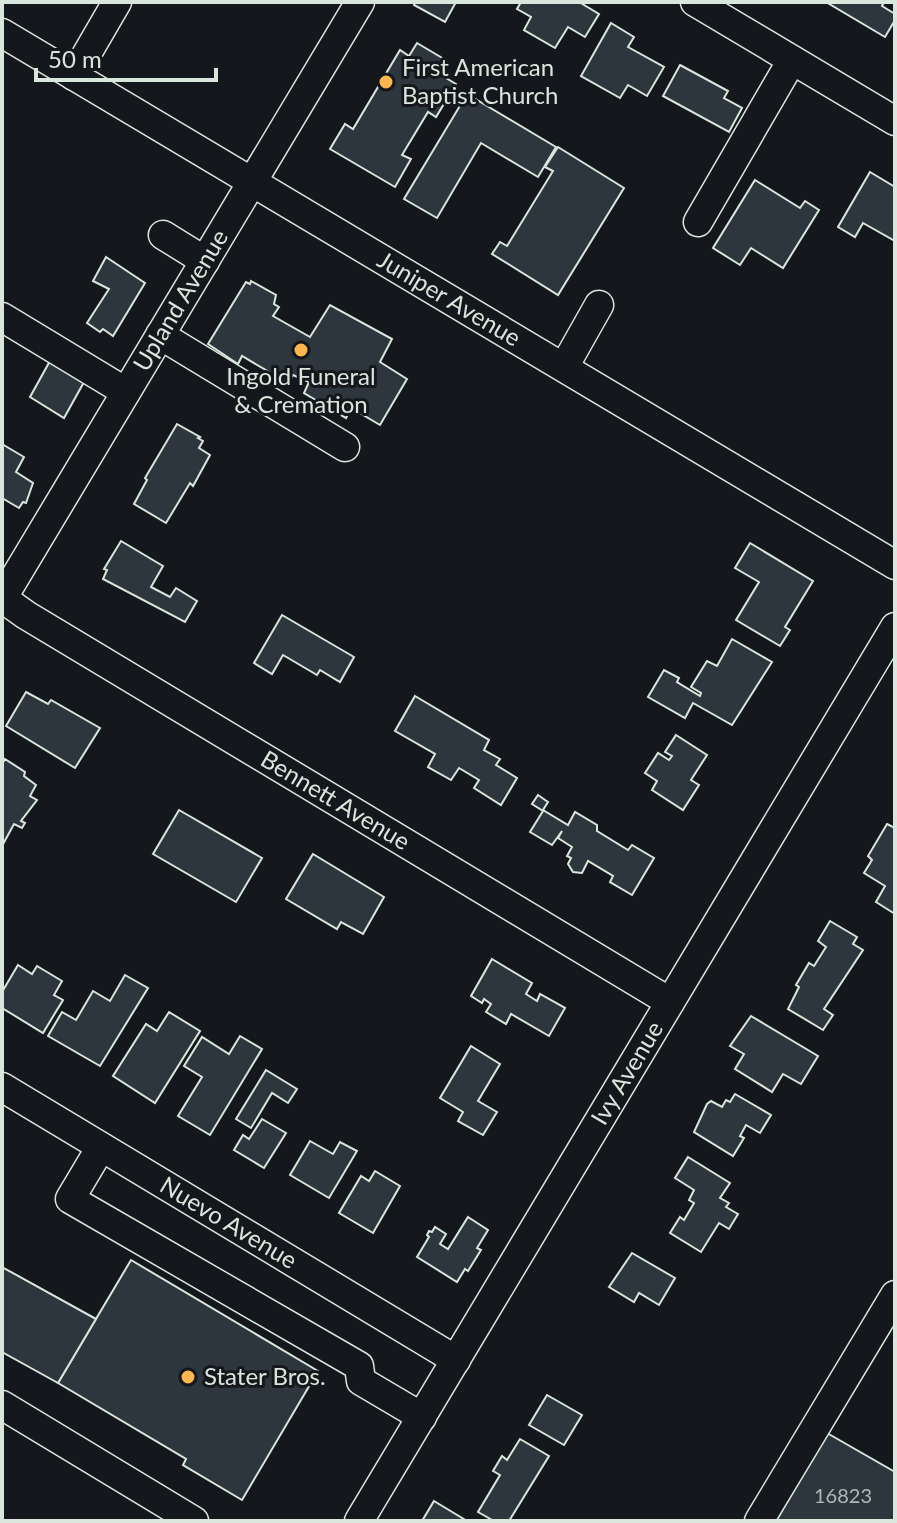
<svg xmlns="http://www.w3.org/2000/svg" width="897" height="1523" font-family="Lato,sans-serif">
<style>
.building{fill:#2c363c;stroke:#d8e6dc;stroke-width:2}
.lines{fill:none;stroke-linecap:round;stroke-linejoin:round}
.minor-casing{stroke:#d8e6dc;stroke-width:31}
.minor{stroke:#14181c;stroke-width:28}
.poi-dot{fill:#ffb74d;stroke:#14181c;stroke-width:3}
.labels{text-anchor:middle;stroke-width:6;stroke-linejoin:round;paint-order:stroke}
.number-label{font-size:20px;fill:#adbab4}
.poi-label{font-size:24px;fill:#d8e6dc;stroke:#14181c;text-anchor:start}
.street-label{font-size:24px;fill:#d8e6dc;stroke:#14181c}
</style>
<rect width="100%" height="100%" fill="#14181c"/>
<g class="building">
<path d="M415,2H456L445,22L414,5Z"/>
<path d="M521,2H579L599,14L585,37L568,27L555,48L524,30L531,17L517,9Z"/>
<path d="M826,2H884L882,6L895,14V20L885,37Z"/>
<path d="M611,23L634,37L628,47L664,67L647,96L628,85L620,98L581,76Z"/>
<path d="M417,43L444,59L436,72L456,84L436,117L428,112L402,155L411,159L395,187L330,149L345,124L353,129L400,50L409,56Z"/>
<path d="M680,65L728,91L724,98L742,108L729,132L663,96Z"/>
<path d="M467,94L556,147L538,177L481,143L437,218L404,199Z"/>
<path d="M558,147L624,188L558,295L492,254L500,242L507,246L553,171L545,167Z"/>
<path d="M870,172L895,187V241L863,223L855,237L838,227Z"/>
<path d="M755,180L800,208L805,201L819,210L783,268L751,248L740,265L713,248Z"/>
<path d="M106,257L145,283L113,336L103,329L100,332L87,323L109,289L93,281Z"/>
<path d="M251,281L276,295L274,304L279,307L273,316L310,337L330,305L392,339L380,362L407,379L380,425L351,408L346,418L304,393L309,382L293,375L288,383L242,356L238,364L208,344L246,282L250,284Z"/>
<path d="M50,361L84,382L64,418L30,397Z"/>
<path d="M177,424L200,437L198,438L203,441L199,448L210,455L193,486L190,483L166,523L134,504L147,480L145,478Z"/>
<path d="M2,444L24,457L16,472L33,483L26,503L23,502L19,508L2,498Z"/>
<path d="M121,541L163,566L151,587L170,597L176,588L197,601L185,622L103,579L107,570L104,569Z"/>
<path d="M750,543L813,581L785,627L790,630L780,646L736,620L759,582L735,568Z"/>
<path d="M282,615L354,657L340,682L320,670L317,675L283,655L272,674L254,663Z"/>
<path d="M732,639L772,662L732,725L693,703L685,718L648,697L664,670L679,678L677,682L700,696L701,693L691,687L707,661L717,666Z"/>
<path d="M26,692L48,704L51,700L100,728L75,768L6,726Z"/>
<path d="M415,696L489,740L484,750L500,759L496,765L517,778L501,805L474,788L479,780L459,768L451,780L428,767L435,754L395,731Z"/>
<path d="M676,735L707,755L691,780L699,785L683,810L652,790L657,781L645,773L658,753L669,760L672,756L665,752Z"/>
<path d="M5,759L25,772L24,776L36,785L30,796L37,800L21,821L25,823L22,828L14,824L2,846V764Z"/>
<path d="M538,795L548,802L543,810L568,825L575,812L597,825V831L628,850L632,845L654,858L632,895L610,882L613,876L588,861L582,873L573,872L568,864L571,858L567,856L572,847L558,838L562,831L552,845L530,832L543,811L532,804Z"/>
<path d="M179,810L262,858L236,902L153,854Z"/>
<path d="M887,824L895,828V914L876,902L885,886L864,873L872,860L868,856Z"/>
<path d="M313,854L384,897L363,934L341,922L337,929L286,899Z"/>
<path d="M830,921L857,937L853,944L863,950L824,1009L833,1015L823,1030L788,1009L799,987L796,985L809,963L814,966L826,947L818,941Z"/>
<path d="M492,959L532,983L526,994L537,1001L540,994L565,1008L549,1036L511,1014L506,1024L486,1012L491,1004L484,999L482,1003L471,996Z"/>
<path d="M18,965L32,974L37,966L62,981L54,995L63,1000L43,1033L2,1008V992Z"/>
<path d="M125,975L148,988L100,1066L48,1036L62,1012L76,1020L93,991L110,1001Z"/>
<path d="M169,1012L200,1031L155,1103L113,1076L146,1024L157,1031Z"/>
<path d="M751,1016L818,1056L801,1084L783,1074L772,1092L735,1069L744,1054L730,1046Z"/>
<path d="M240,1036L262,1049L210,1135L178,1116L202,1077L184,1066L202,1037L229,1054Z"/>
<path d="M471,1046L500,1064L478,1101L497,1112L483,1135L458,1121L463,1112L440,1098Z"/>
<path d="M266,1070L297,1089L288,1103L272,1093L251,1128L236,1119Z"/>
<path d="M735,1094L771,1115L760,1133L746,1125L740,1136L744,1138L733,1156L694,1132L707,1104L711,1101L722,1107L726,1100L730,1102Z"/>
<path d="M262,1119L286,1133L264,1168L234,1150L243,1135L249,1139Z"/>
<path d="M310,1141L333,1154L340,1142L357,1151L329,1198L290,1175Z"/>
<path d="M688,1157L730,1183L720,1198L729,1203L726,1207L738,1214L729,1229L719,1223L701,1252L670,1233L680,1217L684,1220L694,1203L689,1200L694,1190L675,1178Z"/>
<path d="M375,1171L400,1186L373,1233L339,1213L361,1176L369,1181Z"/>
<path d="M468,1217L488,1230L477,1248L481,1250L468,1271L465,1269L457,1282L417,1257L429,1237L427,1235L429,1231L432,1232L435,1227L446,1234L440,1244L448,1249Z"/>
<path d="M632,1253L675,1278L659,1305L639,1293L634,1302L609,1287Z"/>
<path d="M131,1260L318,1371L242,1500L183,1465L186,1459L58,1383Z"/>
<path d="M2,1267L96,1319L58,1383L2,1352Z"/>
<path d="M547,1395L582,1415L564,1445L529,1425Z"/>
<path d="M827,1433L895,1472V1521H776Z"/>
<path d="M520,1439L549,1456L509,1521H494L478,1512L500,1475L493,1471L502,1456L507,1460Z"/>
<path d="M434,1501L467,1521H422Z"/>
</g>
<g class="lines">
<defs>
<g id="minor">
<path d="M695,2L895,121"/>
<path id="s1" d="M2,33L895,565"/>
<path d="M74,76L117,2"/>
<path d="M698,222L792,60"/>
<path d="M163,235L205,261"/>
<path d="M2,317L126,392"/>
<path d="M160,335L345,447"/>
<path d="M564,367L599,305"/>
<path id="s2" d="M2,598L26,615L670,1002"/>
<path id="s3" d="M2,599L360,2"/>
<path id="s4" d="M2,1087L456,1360"/>
<path d="M101,1147L70,1199L359,1366L361,1381L422,1417"/>
<path d="M2,1405L194,1521"/>
<path id="s5" d="M359,1521L895,627"/>
<path d="M759,1521L895,1295"/>
</g>
</defs>
<use href="#minor" class="minor-casing"/>
<use href="#minor" class="minor"/>
</g>
<g class="poi-dot">
<circle cx="386" cy="82" r="8"/>
<circle cx="301" cy="350" r="8"/>
<circle cx="188" cy="1377" r="8"/>
</g>
<g class="labels">
<g class="number-label">
<text x="843" y="1503">16823</text>
</g>
<g class="poi-label">
<text x="402" y="76">First American<tspan x="402" dy="28">Baptist Church</tspan></text>
<text x="301" y="385" text-anchor="middle">Ingold Funeral<tspan x="301" dy="28">&amp; Cremation</tspan></text>
<text x="204" y="1385">Stater Bros.</text>
</g>
<g class="street-label">
<text dy="8" stroke="none"><textPath href="#s1" startOffset="520">Juniper Avenue</textPath></text>
<text dy="8" stroke="none"><textPath href="#s3" startOffset="348">Upland Avenue</textPath></text>
<text dy="8" stroke="none"><textPath href="#s2" startOffset="390">Bennett Avenue</textPath></text>
<text dy="8" stroke="none"><textPath href="#s5" startOffset="522">Ivy Avenue</textPath></text>
<text dy="8" stroke="none"><textPath href="#s4" startOffset="264">Nuevo Avenue</textPath></text>
</g>
</g>
<rect width="897" height="1523" fill="none" stroke="#d8e6dc" stroke-width="8"/>
<path d="M36 68v12h180v-12" fill="none" stroke="#d8e6dc" stroke-width="4"/>
<text x="48" y="68" font-size="24" fill="#d8e6dc" stroke="#14181c" stroke-width="6" paint-order="stroke">50 m</text>
</svg>
